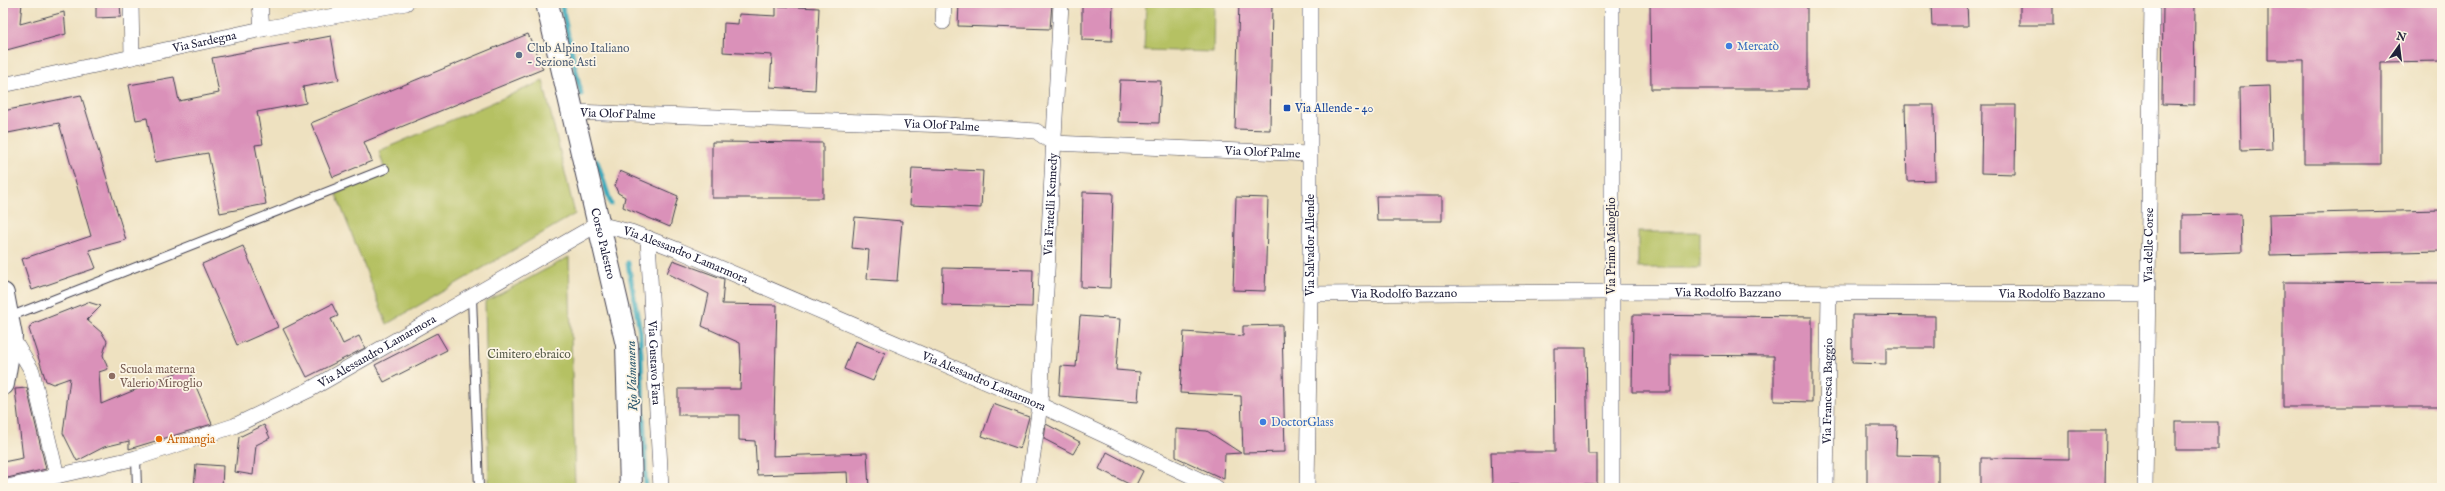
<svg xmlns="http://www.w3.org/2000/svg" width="2445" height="491" font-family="'IM FELL English',serif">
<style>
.green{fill:#b5c163;stroke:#6c724f}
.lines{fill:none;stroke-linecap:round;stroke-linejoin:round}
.stream{stroke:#3daabc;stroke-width:5}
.building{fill:#da91b9}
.lane-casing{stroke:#413f4f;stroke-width:10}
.street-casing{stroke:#413f4f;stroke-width:16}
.secondary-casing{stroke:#413f4f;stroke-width:24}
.primary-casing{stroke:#413f4f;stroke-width:24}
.lane{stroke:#fff;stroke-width:8}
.street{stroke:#fff;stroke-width:15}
.secondary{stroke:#fff;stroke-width:22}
.primary{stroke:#fff;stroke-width:22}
.shop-dot{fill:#3f7fe0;stroke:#fcf5e5;stroke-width:1.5}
.service-dot{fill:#5c6f8a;stroke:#fcf5e5;stroke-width:1.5}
.transit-dot{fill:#1a4fb4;stroke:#fcf5e5;stroke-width:1.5}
.education-dot{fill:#8d6e63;stroke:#fcf5e5;stroke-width:1.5}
.food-dot{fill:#e8710a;stroke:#fcf5e5;stroke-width:1.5}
.labels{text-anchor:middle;stroke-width:3.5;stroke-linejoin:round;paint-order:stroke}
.street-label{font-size:12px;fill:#22223b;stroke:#fcf5e5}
.shop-label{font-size:12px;fill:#366cbe;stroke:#fcf5e5;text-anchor:start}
.service-label{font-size:12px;fill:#4e5e75;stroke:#fcf5e5;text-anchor:start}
.transit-label{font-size:12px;fill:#164399;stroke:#fcf5e5;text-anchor:start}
.park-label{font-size:12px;fill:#555a49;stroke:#fcf5e5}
.education-label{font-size:12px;fill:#785e54;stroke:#fcf5e5;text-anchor:start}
.food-label{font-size:12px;fill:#c56008;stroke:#fcf5e5;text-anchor:start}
.water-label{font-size:13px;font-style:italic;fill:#2d586f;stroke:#fcf5e5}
</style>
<rect width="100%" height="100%" fill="#fcf5e5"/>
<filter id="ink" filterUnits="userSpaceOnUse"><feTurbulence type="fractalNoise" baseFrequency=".025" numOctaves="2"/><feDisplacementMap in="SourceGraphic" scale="8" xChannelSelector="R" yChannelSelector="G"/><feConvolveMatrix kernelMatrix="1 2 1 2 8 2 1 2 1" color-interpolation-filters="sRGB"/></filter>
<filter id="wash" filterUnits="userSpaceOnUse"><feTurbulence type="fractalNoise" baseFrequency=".012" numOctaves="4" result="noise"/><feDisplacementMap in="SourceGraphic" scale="16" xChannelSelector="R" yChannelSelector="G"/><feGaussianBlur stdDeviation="0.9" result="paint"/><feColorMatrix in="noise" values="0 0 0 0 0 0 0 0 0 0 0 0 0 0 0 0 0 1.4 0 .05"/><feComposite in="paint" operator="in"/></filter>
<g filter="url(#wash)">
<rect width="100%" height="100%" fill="#eee1c0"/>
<g class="green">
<path d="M1146,3H1214L1213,52L1144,50Z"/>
<path d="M543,81L575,214L387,324L336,194L385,171L379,151Z"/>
<rect x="1638" y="232" width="62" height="36"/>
<path d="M569,257L575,488H489L485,302Z"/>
</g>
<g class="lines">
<g class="stream">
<path d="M561,3L581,94"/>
<path d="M597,161L611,204"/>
<path d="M628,263L640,332L646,488"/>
</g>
</g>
<g id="blocks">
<g class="building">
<path d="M3,3H22L20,24L64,12L66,34L3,51Z"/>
<path d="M96,3H120L121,17L96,18Z"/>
<path d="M959,3H1052L1050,29L958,26Z"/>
<path d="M1082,3H1113L1112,41L1082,40Z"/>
<path d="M1239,3H1272L1270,130L1235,129Z"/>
<path d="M1650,3H1807V89H1651Z"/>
<path d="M1931,3H1967L1968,26H1932Z"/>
<rect x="2020" y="3" width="33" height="22"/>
<path d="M2163,3H2195L2194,105L2162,104Z"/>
<path d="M2268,3H2442V61L2381,62V164H2304V60H2268Z"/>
<path d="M776,6L819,8L815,90L770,87L772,55L723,52L724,23L738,24L739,14L776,16Z"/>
<path d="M528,34L543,69L364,142L372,161L333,177L311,123Z"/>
<path d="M331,36L339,80L303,87L306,103L257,112L263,144L255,145L266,204L220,213L208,153L155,162L147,118L136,120L129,85L174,77L179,101L219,93L212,58Z"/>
<path d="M1120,80L1161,81L1159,123L1118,122Z"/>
<path d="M2270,86L2272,150L2241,151L2240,87Z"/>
<path d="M81,95L126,240L89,250L96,268L32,290L22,259L91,236L59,123L3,134V111Z"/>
<path d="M1905,105H1934L1935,180L1907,181Z"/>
<path d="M1982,105H2016L2015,174L1981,173Z"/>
<path d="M712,142L823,143V198H712Z"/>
<path d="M912,168L983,171L981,208L910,205Z"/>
<path d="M620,171L678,196L670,227L623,207L625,197L618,193L615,186Z"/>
<path d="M1083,192L1113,193L1110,288L1081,287Z"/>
<path d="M1376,196H1442V221H1377Z"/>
<path d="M1236,197L1268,198L1265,291L1233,290Z"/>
<path d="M2442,210V251L2270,255L2269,214Z"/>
<path d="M2241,214L2242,252L2182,254V215Z"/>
<path d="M855,217L902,221L897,281L867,279L869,250L852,248Z"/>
<path d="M243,246L278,327L237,345L202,264Z"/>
<path d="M673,260L724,279L722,304L777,305L773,456L867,453L869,488H848L847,472L757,475L755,441L739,440V415H678V389H740L741,362L740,343L702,326L709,294L667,273Z"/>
<path d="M943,268L1033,270L1032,307L942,305Z"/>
<path d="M2283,282L2442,283V407H2283Z"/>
<path d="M88,302L101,306L87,320L102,333L107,341L103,355L108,369L99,372L101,404L188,368L212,424L129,449V441L104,447L77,461L63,433L70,378L53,384L46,381L29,329L32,324Z"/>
<path d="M332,304L338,316L331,319L343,344L359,336L365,348L307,377L283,329Z"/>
<path d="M1633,315L1812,317V402L1774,401V356L1671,355V392H1632Z"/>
<path d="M1852,315L1935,316V348H1886V364L1852,363Z"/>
<path d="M1080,316L1120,319L1116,370L1140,372L1138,402L1059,396L1061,366L1076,367Z"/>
<path d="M1282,325L1285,452L1243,453L1241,396L1180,393L1184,332L1243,336V326Z"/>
<path d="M437,333L447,350L384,382L375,365Z"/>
<path d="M855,341L885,353L873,381L844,369Z"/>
<path d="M1554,348H1586L1588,454H1597V484L1492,485L1491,452H1555Z"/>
<path d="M27,388L46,469L3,479V462L23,458L15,389Z"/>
<path d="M993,404L1029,417L1020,449L982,436Z"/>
<rect x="2176" y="422" width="42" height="28"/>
<path d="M1046,424L1080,442L1073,454L1044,439Z"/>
<path d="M264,425L270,438L256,445L253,475L235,472L239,437Z"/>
<path d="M1867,426H1897L1896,455L1938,456V488H1867Z"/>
<path d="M1176,429L1207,431L1241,453L1225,454L1224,479L1176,457Z"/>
<path d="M2069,430H2106L2105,488H1981V458L2069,459Z"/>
<path d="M1107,452L1143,471L1135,487L1099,469Z"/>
<path d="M196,464L223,466L222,488H194Z"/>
</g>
</g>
</g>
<g filter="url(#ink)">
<use href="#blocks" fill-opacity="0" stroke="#413f4f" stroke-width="1"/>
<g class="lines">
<defs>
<g id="lane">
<path d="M472,297L479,488"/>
<path d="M9,317L385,169"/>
<path d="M136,458L137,488"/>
</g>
<g id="street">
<path d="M131,3L132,57"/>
<path d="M260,3L262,29"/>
<path d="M1612,3V488"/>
<path d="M943,22L944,3"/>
<path id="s1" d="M3,85L262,29L406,3"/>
<path id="s2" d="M572,112L949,125L1036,131L1053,143L1309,154"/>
<path id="s3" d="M648,238L661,488"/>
<path id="s4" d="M1310,294L1611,292L2146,294"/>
<path d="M11,336L32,371L57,476"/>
<path id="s5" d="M3,488L136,458L234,426L309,390L598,224L631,232L678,250L1040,405L1217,488"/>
<path id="s6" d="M1028,488L1040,405L1061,3"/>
<path id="s7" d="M1307,488L1310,294V3"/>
<path id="s8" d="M1826,488L1829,293"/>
<path id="s9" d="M2145,488L2152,3"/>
</g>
<g id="secondary">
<path id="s10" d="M547,3L627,345L631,488"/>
</g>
<path id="primary" d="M3,294L11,336L3,384"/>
</defs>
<use href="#lane" class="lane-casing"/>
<use href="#street" class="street-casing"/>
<use href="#secondary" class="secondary-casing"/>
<use href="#primary" class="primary-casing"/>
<use href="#lane" class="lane"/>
<use href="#street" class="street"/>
<use href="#secondary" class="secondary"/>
<use href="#primary" class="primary"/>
</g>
</g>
<g class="shop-dot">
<circle cx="1729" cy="46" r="4"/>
<circle cx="1263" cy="422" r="4"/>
</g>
<circle class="service-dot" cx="519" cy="55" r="4"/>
<rect class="transit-dot" x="1283" y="104" width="8" height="8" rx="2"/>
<circle class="education-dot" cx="112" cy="376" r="4"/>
<circle class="food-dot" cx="159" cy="439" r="4"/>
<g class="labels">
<g class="street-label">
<text dy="4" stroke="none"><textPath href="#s1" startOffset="206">Via Sardegna</textPath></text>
<text dy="4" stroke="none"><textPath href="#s2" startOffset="46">Via Olof Palme</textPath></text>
<text dy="4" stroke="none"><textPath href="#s2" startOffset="370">Via Olof Palme</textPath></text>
<text dy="4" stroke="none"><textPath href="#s2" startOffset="695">Via Olof Palme</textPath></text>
<text dy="4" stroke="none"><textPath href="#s6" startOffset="285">Via Fratelli Kennedy</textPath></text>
<text dy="4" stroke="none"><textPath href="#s10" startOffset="247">Corso Palestro</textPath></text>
<text dy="4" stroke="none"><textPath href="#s9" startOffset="243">Via delle Corse</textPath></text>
<text dy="4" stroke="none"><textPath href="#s7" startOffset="243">Via Salvador Allende</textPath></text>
<text transform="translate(1611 246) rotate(-90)" y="4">Via Primo Maioglio</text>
<text dy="4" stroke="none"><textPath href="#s5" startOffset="749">Via Alessandro Lamarmora</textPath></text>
<text dy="4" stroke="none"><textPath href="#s4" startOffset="94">Via Rodolfo Bazzano</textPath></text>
<text dy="4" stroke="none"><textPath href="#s4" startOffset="418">Via Rodolfo Bazzano</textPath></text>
<text dy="4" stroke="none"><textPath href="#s4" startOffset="742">Via Rodolfo Bazzano</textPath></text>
<text dy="4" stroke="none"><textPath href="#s5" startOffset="401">Via Alessandro Lamarmora</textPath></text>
<text dy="4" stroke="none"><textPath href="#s3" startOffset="125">Via Gustavo Fara</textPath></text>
<text dy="4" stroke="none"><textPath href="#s5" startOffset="1073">Via Alessandro Lamarmora</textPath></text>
<text dy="4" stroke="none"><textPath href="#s8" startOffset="97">Via Francesca Baggio</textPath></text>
</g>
<g class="shop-label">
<text x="1737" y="50">Mercatò</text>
<text x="1271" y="426">DoctorGlass</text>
</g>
<g class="service-label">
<text x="527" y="52">Club Alpino Italiano<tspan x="527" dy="14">- Sezione Asti</tspan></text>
</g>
<g class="transit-label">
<text x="1295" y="112">Via Allende – 40</text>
</g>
<g class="park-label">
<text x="529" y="358">Cimitero ebraico</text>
</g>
<g class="education-label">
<text x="120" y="373">Scuola materna<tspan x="120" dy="14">Valerio Miroglio</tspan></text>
</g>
<g class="food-label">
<text x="167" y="443">Armangia</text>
</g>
<g class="water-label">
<text transform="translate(631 376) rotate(-92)" y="5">Rio Valmanera</text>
</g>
</g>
<rect width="2445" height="491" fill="none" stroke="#fcf5e5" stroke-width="16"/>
<g transform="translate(2399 46) rotate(14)" stroke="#fcf5e5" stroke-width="3" paint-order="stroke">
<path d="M0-3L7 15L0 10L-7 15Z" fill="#22223b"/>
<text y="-6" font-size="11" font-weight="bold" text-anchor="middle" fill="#22223b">N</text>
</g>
</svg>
